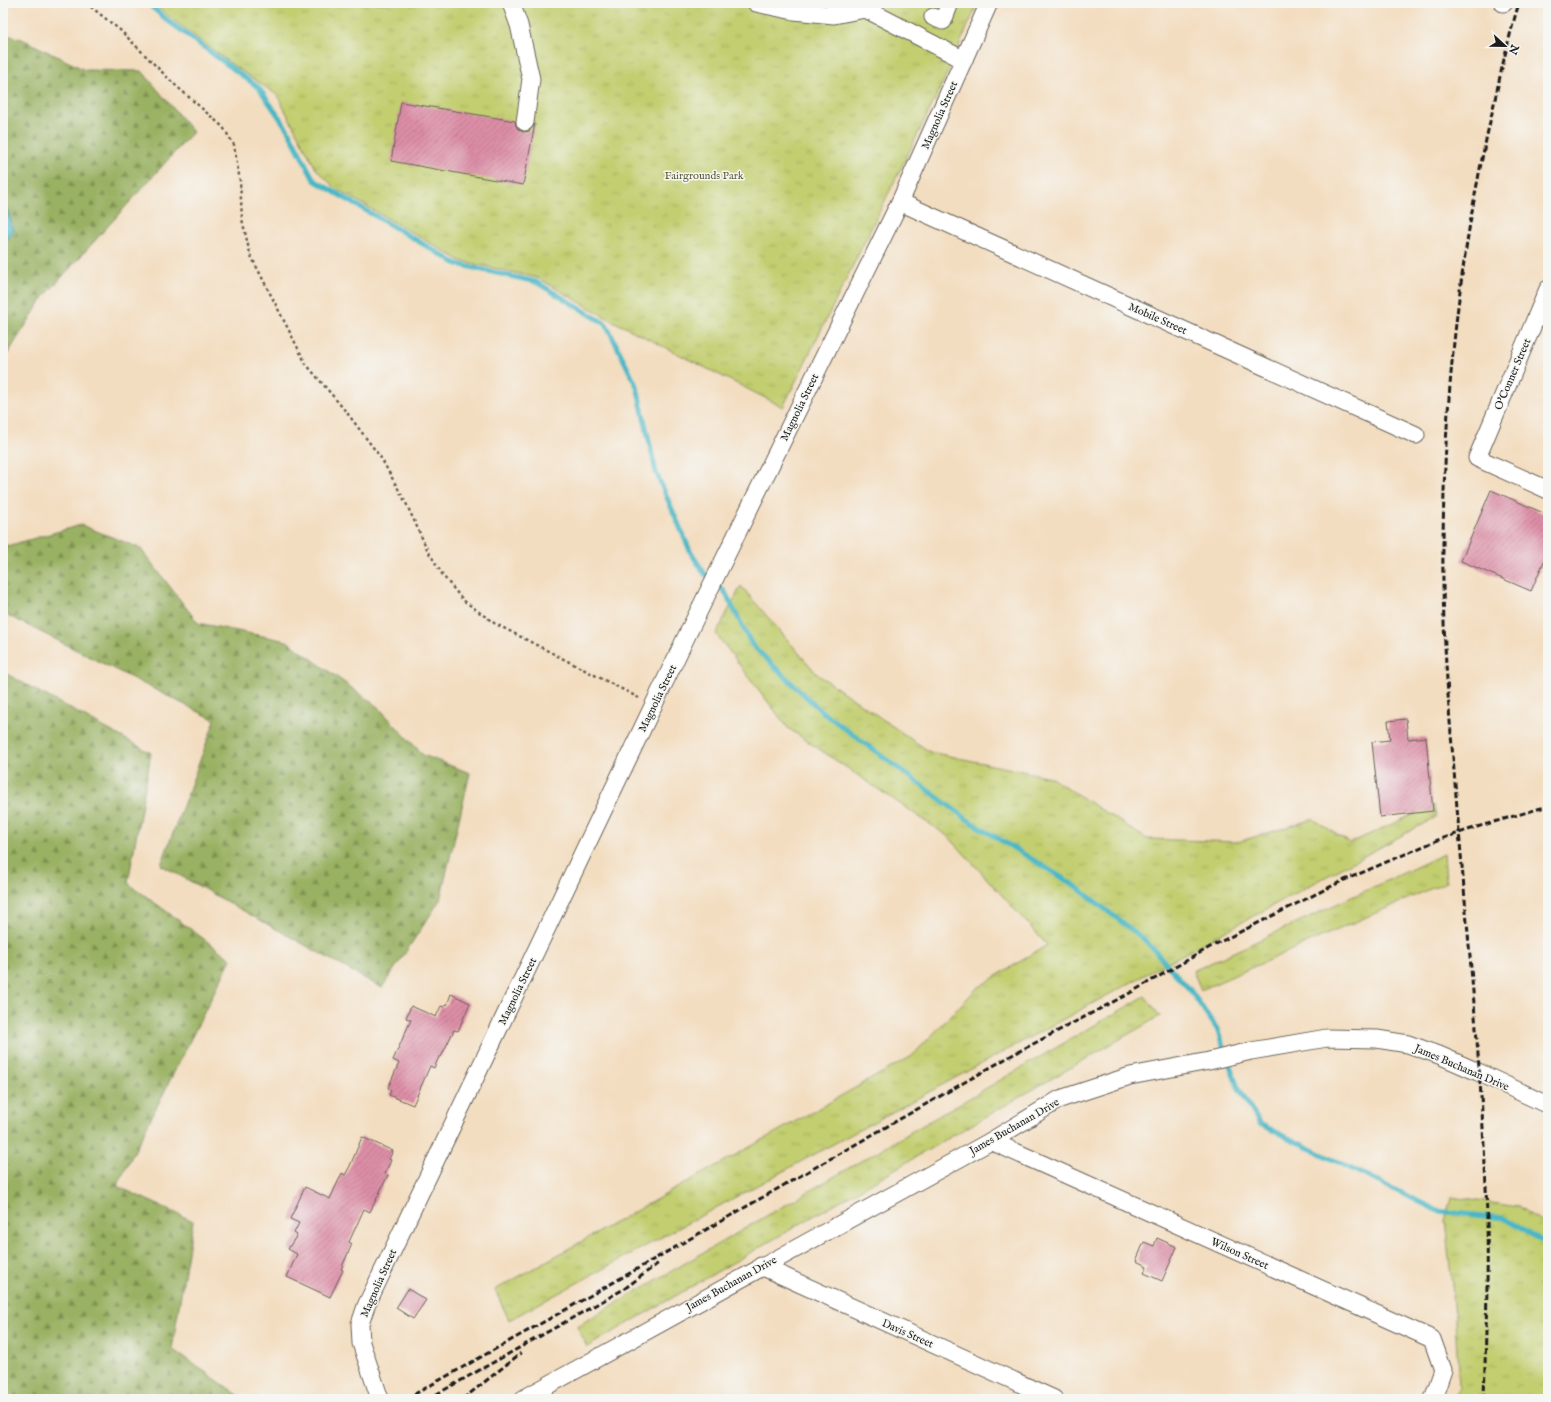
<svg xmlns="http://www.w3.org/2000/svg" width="1551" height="1402" font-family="'IM FELL English',serif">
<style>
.grass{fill:url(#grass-tufts);stroke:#6f7546}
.forest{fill:url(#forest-firs);stroke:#5a663f}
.water{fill:url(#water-waves);stroke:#336a70}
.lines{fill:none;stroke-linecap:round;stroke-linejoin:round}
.stream{stroke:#4ab7c5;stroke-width:5}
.building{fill:url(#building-hatch)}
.minor-casing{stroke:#676055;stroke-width:19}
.path{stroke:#676055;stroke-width:2.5;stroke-dasharray:3 3;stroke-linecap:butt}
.minor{stroke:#fff;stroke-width:17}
.rail{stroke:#1c1c1c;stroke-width:3;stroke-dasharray:6 3;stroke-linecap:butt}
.labels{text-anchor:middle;stroke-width:3;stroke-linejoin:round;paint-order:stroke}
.street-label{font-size:11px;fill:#1c1c1c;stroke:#f6f6f2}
.park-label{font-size:11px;fill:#565a39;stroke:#f6f6f2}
</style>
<defs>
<pattern id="grass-tufts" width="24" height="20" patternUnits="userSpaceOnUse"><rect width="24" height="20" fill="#c2ce6f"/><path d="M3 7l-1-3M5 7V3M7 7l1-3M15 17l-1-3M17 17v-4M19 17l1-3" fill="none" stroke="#a6b060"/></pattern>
<pattern id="forest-firs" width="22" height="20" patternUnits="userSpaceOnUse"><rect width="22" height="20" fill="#99b162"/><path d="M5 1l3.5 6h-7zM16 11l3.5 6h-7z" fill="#7c8f50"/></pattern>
<pattern id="water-waves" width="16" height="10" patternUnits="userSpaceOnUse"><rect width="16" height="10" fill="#4ab7c5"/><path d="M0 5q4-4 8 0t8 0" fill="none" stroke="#3d949f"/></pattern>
<pattern id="building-hatch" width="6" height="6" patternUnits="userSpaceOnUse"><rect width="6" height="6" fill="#dd8ea7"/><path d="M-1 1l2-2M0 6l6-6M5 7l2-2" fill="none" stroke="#b27387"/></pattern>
</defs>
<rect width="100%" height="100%" fill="#f6f6f2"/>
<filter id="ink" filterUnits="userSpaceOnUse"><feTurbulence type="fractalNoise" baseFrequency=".025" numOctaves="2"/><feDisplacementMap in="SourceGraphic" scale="8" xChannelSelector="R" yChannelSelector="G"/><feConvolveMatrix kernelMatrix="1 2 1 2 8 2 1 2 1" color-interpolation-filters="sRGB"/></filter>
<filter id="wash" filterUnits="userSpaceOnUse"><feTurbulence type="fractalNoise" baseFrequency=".012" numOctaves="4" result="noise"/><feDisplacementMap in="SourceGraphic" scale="16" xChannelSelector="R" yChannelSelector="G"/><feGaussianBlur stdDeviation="0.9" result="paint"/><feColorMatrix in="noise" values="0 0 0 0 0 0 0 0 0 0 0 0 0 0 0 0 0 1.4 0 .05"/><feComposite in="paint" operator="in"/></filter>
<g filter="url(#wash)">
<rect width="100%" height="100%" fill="#f3ddc0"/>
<g class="grass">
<path d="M153,3H978L941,87L783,407L609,319L538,278L461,261L335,188L316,169L277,95L233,65L168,16Z"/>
<path d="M741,586L817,674L930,752L1050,777L1147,839L1238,842L1313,819L1350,843L1434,805L1436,817L509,1320L495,1290L912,1056L977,988L1047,945L949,837L788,728L716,634Z"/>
<path d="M1444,854L1446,882L1201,990L1193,971Z"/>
<path d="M1145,996L1160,1016L587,1347L577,1326Z"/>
<path d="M1451,1197L1519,1207L1548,1227V1399H1454L1459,1386L1454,1304L1445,1221Z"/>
</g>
<g class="forest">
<path d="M3,34L22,39L85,70L142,71L193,132L43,298L3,361V246L14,230L3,197Z"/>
<path d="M81,525L140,548L198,623L287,641L378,707L423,755L470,773L440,900L382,988L161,865L215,720L3,613V539L7,546Z"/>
<path d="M3,672L151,753L128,883L231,959L117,1186L193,1221L172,1349L244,1399H3Z"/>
</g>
<path class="water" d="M3,197L14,230L3,246Z"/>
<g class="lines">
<path class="stream" d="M147,3L167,20L259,88L288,130L314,180L457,264L536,282L606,324L637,387L656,472L691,553L705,574L725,592L752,645L821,711L971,822L1074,885L1146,941L1190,990L1217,1029L1237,1085L1260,1124L1438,1211L1503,1218L1548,1244"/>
</g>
<g id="blocks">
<g class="building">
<path d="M401,102L515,121L516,126L519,130L523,132L529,131L535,124L523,185L391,161Z"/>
<path d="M1491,490L1548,515V552L1531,591L1461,561Z"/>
<path d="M1406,719L1408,739L1426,737L1433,811L1380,817L1372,742L1390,740L1388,721Z"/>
<path d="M451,994L470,1003L458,1031L454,1030L441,1057H439L434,1068L430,1066L413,1105L389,1095L391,1090L388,1088L399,1063L393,1060L411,1020L406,1018L411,1006L436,1017L441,1006L444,1007L446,1004L447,1005Z"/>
<path d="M362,1137L393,1151L389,1159L391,1160L385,1174L388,1175L370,1212L364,1209L349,1242L352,1244L341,1269L343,1270L330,1297L287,1277L297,1254L288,1249L297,1235L294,1233L299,1223L290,1219L305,1187L330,1199L342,1173L345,1175L350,1166Z"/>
<path d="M1157,1238L1177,1247L1162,1281L1144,1273L1147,1266L1136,1261L1144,1242L1154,1246Z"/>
<path d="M408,1289L426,1300L413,1319L396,1308Z"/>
</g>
</g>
</g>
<g filter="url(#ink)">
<use href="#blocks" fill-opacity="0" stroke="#676055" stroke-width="1"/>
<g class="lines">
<defs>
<g id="minor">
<path d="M511,3L519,25L531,79L525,122"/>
<path d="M756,3L794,11L834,15L865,9"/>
<path d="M854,3L964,60"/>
<path d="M1503,3H1504"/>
<path d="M933,17L943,21L950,3"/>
<path d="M900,202L1416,435"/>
<path d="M1548,289L1477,458L1548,490"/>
<path d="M991,1141L1432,1339L1443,1370L1433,1399"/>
<path d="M761,1266L1054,1399"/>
<path d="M380,1399L361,1343L360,1324L366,1306L689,631L900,202L989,3"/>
<path d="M523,1399L991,1141L1060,1099L1130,1076L1209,1061L1251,1051L1327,1038L1377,1039L1408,1044L1439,1055L1478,1072L1548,1105"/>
</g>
</defs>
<use href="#minor" class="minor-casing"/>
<path class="path" d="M86,3L120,30L174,84L223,127L234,145L240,181L242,219L250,254L306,364L348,414L381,458L406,503L428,551L444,577L463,600L494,623L639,698"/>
<use href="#minor" class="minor"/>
<g class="rail">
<path d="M406,1399L565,1310L1014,1054L1128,994L1212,946L1340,882L1438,840L1477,827L1548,806"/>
<path d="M428,1399L624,1289L660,1262"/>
<path d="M463,1399L521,1353"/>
<path d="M1484,1399C1486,1329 1489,1258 1486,1187C1480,1044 1464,901 1453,758C1447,688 1442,617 1443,546C1444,400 1459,255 1492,113C1500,76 1508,39 1519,3"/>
</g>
</g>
</g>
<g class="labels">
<g class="street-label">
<text transform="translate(939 115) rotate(-66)" y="4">Magnolia Street</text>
<text transform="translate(1158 318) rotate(24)" y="4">Mobile Street</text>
<text transform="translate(1512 374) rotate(-67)" y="4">O'Conner Street</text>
<text transform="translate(799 407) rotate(-64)" y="4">Magnolia Street</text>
<text transform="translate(657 698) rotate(-64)" y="4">Magnolia Street</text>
<text transform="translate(517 991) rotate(-64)" y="4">Magnolia Street</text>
<text transform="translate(1462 1067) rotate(23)" y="4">James Buchanan Drive</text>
<text transform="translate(1014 1126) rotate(-30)" y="4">James Buchanan Drive</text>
<text transform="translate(1240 1253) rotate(24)" y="4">Wilson Street</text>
<text transform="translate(378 1283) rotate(-66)" y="4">Magnolia Street</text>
<text transform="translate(731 1283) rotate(-29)" y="4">James Buchanan Drive</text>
<text transform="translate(908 1333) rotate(24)" y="4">Davis Street</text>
</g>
<g class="park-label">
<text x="704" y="179">Fairgrounds Park</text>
</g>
</g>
<rect width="1551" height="1402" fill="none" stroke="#f6f6f2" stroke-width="16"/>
<g transform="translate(1505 46) rotate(112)" stroke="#f6f6f2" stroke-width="3" paint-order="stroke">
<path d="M0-3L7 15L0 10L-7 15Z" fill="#1c1c1c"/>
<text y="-6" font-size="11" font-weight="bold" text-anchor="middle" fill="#1c1c1c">N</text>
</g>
</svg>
